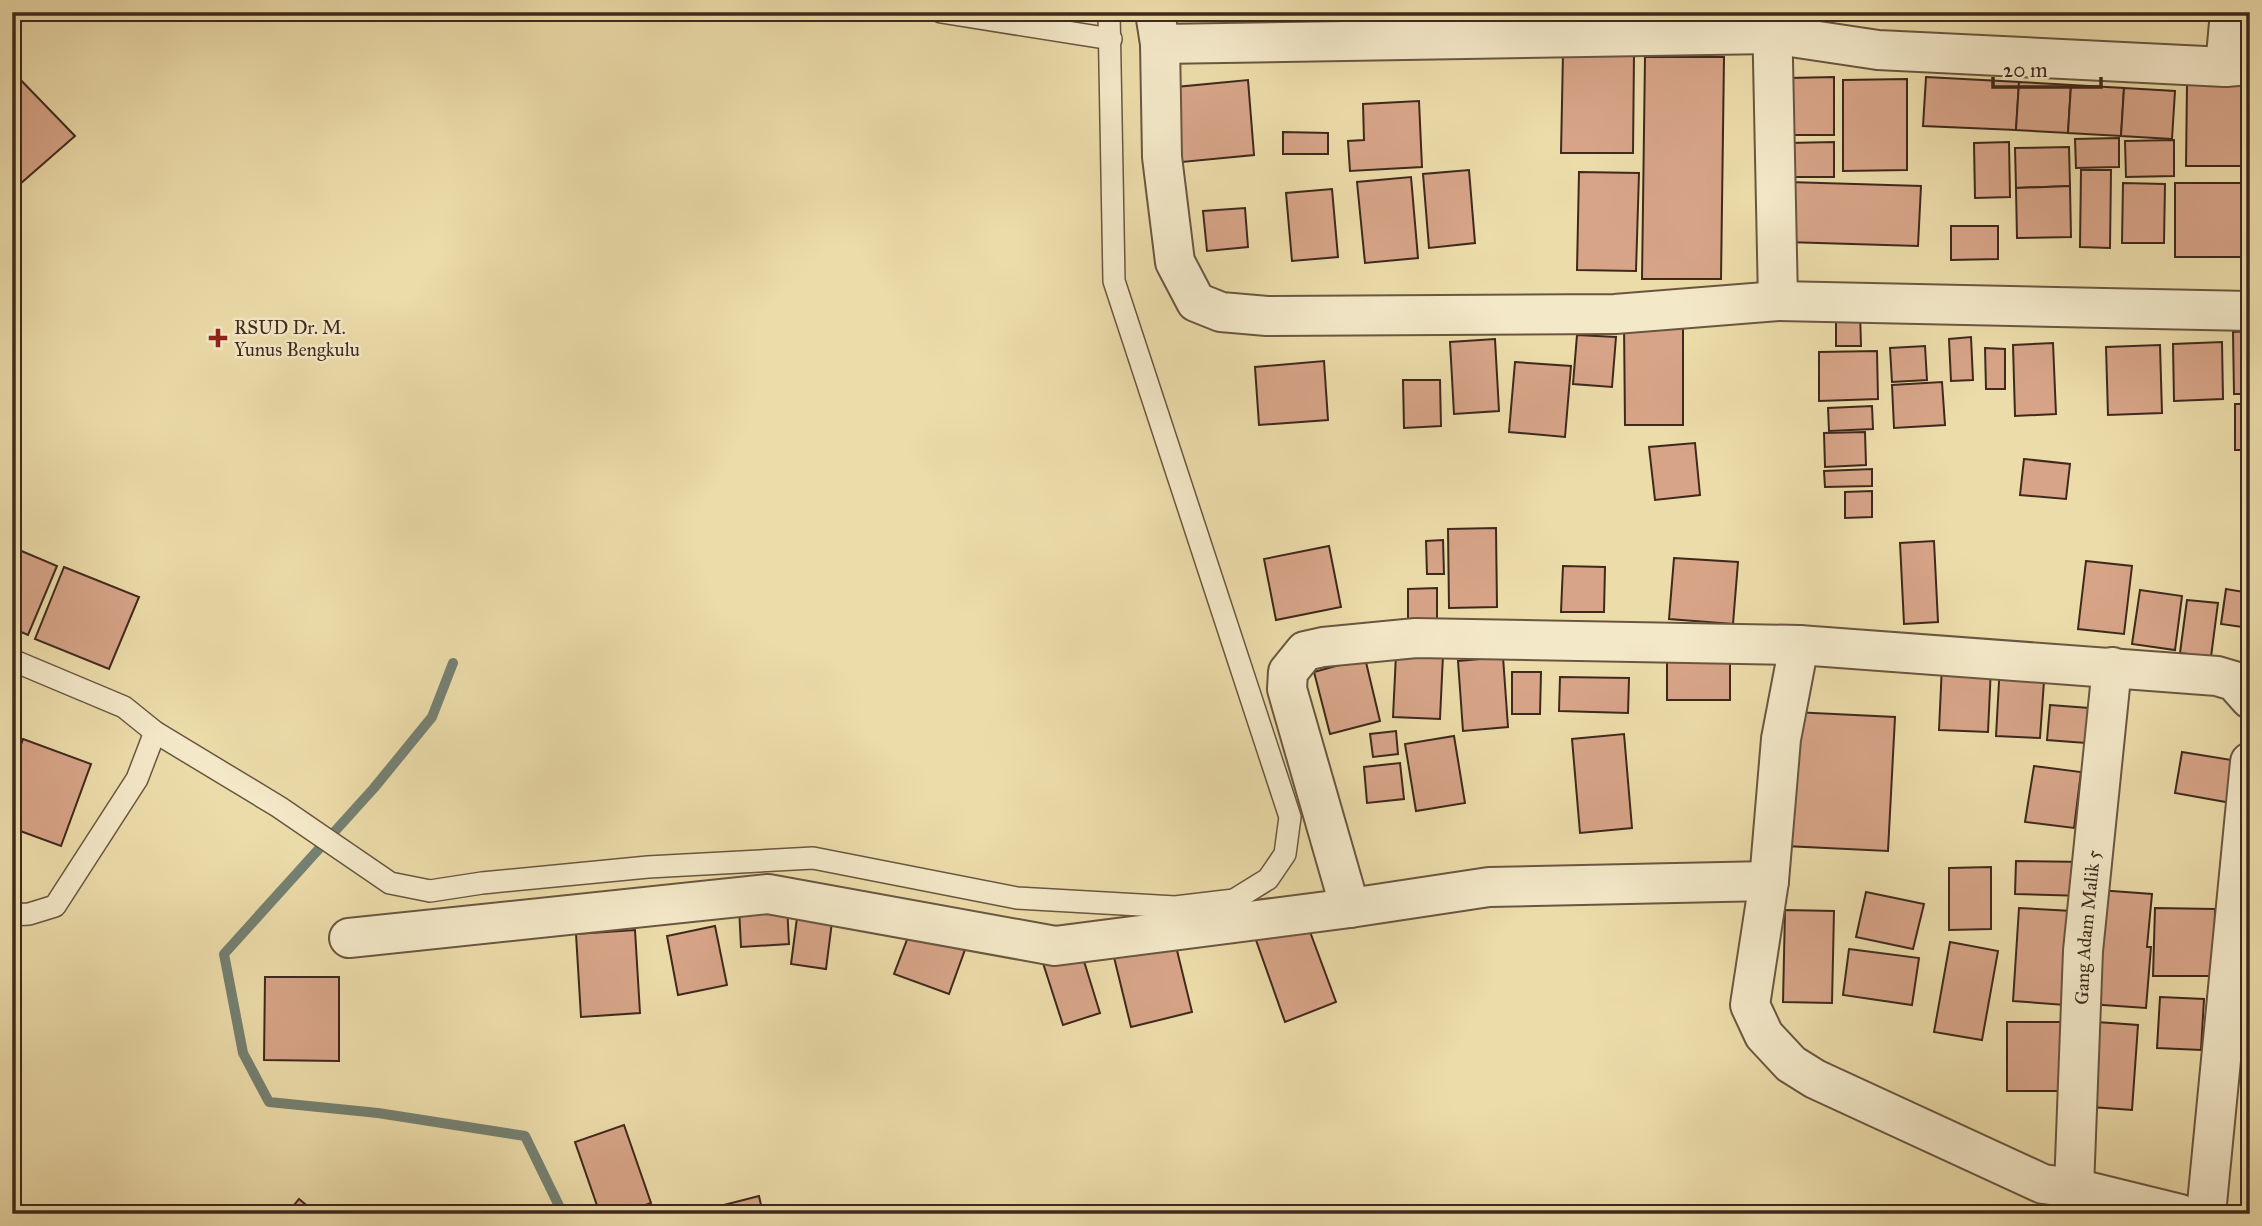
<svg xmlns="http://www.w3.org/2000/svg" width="2262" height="1226" font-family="'IM FELL Great Primer',serif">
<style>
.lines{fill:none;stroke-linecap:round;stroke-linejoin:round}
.stream{stroke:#758172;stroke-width:10}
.building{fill:#d7a488;stroke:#3f291c;stroke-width:2}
.lane-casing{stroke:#6a5640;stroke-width:24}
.street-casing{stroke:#6a5640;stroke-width:42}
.lane{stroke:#f3e8c8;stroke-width:21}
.street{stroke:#f3e8c8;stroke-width:38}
.poi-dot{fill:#8f2418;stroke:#f3e8c8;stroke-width:2.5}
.labels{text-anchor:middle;stroke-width:5;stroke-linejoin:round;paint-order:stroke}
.poi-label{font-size:19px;fill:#3f291c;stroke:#f3e8c8;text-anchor:start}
.street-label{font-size:19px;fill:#3f291c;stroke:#f3e8c8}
</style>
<rect width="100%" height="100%" fill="#ecdcaa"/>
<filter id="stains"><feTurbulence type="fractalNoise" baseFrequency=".00286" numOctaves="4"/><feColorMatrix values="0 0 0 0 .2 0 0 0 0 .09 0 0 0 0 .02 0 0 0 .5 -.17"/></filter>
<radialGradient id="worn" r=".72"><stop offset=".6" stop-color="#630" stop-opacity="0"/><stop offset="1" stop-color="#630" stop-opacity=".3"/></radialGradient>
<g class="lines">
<path class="stream" d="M453,663L432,717L374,788L224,954L243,1053L269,1102L378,1113L525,1136L563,1214"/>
</g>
<g class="building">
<rect x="1501" y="12" width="28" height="5"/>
<path d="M1563,53L1634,54L1633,153H1561Z"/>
<path d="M1645,57H1724L1721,279H1642Z"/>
<path d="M12,71L75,136L12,191Z"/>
<path d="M1834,77V135H1788V78Z"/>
<path d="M1926,77L2019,82L2016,130L1923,126Z"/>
<path d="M1907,79V170L1843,171V80Z"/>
<path d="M1248,80L1254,155L1182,162L1176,87Z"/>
<path d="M2019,82L2071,85L2068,133L2016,130Z"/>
<path d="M2187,84L2247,85L2246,166H2186Z"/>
<path d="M2071,85L2124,88L2121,136L2068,133Z"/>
<path d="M2124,88L2175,91L2172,139L2121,136Z"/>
<path d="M1419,101L1422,167L1350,171L1348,141L1364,140L1363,104Z"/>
<path d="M1283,132L1328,133V154H1283Z"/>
<path d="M2119,138V167L2076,168L2075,139Z"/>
<path d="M2174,140V176L2126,177L2125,141Z"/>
<path d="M1834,142V177H1789L1788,143Z"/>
<path d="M2009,142L2010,197L1975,198L1974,143Z"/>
<path d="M2069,147L2070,186L2016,188L2015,148Z"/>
<path d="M1469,170L1475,243L1429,248L1423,174Z"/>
<path d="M2081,170H2111L2110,248L2080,247Z"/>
<path d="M1579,172L1639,173L1636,271L1577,270Z"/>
<path d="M1411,177L1418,258L1365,263L1357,182Z"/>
<path d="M1788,182L1921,186L1918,246L1786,242Z"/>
<path d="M2123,183L2165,184L2164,243H2122Z"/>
<rect x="2175" y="183" width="75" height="74"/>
<path d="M2070,186L2071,237L2017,238L2016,188Z"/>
<path d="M1332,189L1338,257L1292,261L1286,193Z"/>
<path d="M1245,208L1248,247L1207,251L1203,211Z"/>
<path d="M1951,226H1998V259L1951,260Z"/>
<path d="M1836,311H1860L1861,346H1836Z"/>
<path d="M1624,323H1683V425H1625Z"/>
<path d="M2250,331V394H2234L2233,332Z"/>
<path d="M1577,335L1616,337L1612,387L1573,384Z"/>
<path d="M1971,337L1973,380L1951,381L1949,339Z"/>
<path d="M1495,339L1499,411L1454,414L1450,342Z"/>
<path d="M2222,342L2223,399L2174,401L2173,344Z"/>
<path d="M2053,343L2056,414L2015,416L2013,345Z"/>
<path d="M2160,345L2162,413L2108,415L2106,347Z"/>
<path d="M1925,346L1927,380L1892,382L1890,348Z"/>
<path d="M1985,348L2005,349V389H1986Z"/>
<path d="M1877,351L1878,399L1819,401V352Z"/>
<path d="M1324,361L1328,420L1259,425L1255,367Z"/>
<path d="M1515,362L1571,366L1565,437L1509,432Z"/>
<path d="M1403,380H1440L1441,426L1404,428Z"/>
<path d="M1942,382L1945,425L1894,428L1892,385Z"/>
<rect x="2235" y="404" width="15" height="46"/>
<path d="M1872,406L1873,429L1829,431L1828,408Z"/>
<path d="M1865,432L1866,465L1825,467L1824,433Z"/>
<path d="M1695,443L1700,495L1655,500L1649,447Z"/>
<path d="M2024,459L2070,464L2066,499L2020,495Z"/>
<rect x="2246" y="460" width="4" height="43"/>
<path d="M1872,469V486L1825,487L1824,471Z"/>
<path d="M1872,491V517L1845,518V492Z"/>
<path d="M1496,528L1497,607L1449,608L1448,529Z"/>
<path d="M1443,540L1444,574H1427L1426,541Z"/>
<path d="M1934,541L1938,622L1904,624L1900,543Z"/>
<path d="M1329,546L1341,607L1276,620L1264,559Z"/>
<path d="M12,547L57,566L28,635L12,628Z"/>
<path d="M1674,558L1738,562L1733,624L1669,619Z"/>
<path d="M2086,561L2132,566L2124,634L2078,629Z"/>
<path d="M1563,566L1605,567L1604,612H1561Z"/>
<path d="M64,567L139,597L109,669L35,639Z"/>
<path d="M1437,588V619H1408V589Z"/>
<path d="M2226,589L2250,593V628L2221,624Z"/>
<path d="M2140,590L2182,596L2175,650L2132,644Z"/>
<path d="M2187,600L2218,603L2211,657L2180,653Z"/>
<path d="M1396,654L1443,655L1440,719L1393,717Z"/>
<path d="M1503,657L1508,727L1463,731L1458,661Z"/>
<path d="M1365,658L1380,721L1330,734L1314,672Z"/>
<rect x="1667" y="661" width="63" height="39"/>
<path d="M2000,664L2045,667L2040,738L1996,736Z"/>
<path d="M1942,665L1991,667L1988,732L1939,730Z"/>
<path d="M1512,672H1541L1540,714H1512Z"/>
<path d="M1560,677L1629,678L1628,713L1559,711Z"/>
<path d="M2050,705L2102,709L2099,744L2047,740Z"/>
<path d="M1793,712L1895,717L1888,851L1785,846Z"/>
<path d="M1396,731L1398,754L1373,757L1370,734Z"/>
<path d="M1624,734L1632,828L1580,833L1572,739Z"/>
<path d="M1454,736L1465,803L1416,811L1405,744Z"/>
<path d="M23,739L91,764L61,846L12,828V769Z"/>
<path d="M2182,752L2244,762L2237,804L2175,793Z"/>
<path d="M1400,763L1404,799L1367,803L1364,767Z"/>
<path d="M2034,766L2081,772L2074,828L2025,822Z"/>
<path d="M2016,861L2086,862L2085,896L2015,894Z"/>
<path d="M1991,867V929L1949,930V868Z"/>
<path d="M2098,890L2152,894L2147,947H2151L2146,1008L2089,1004Z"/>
<path d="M1866,892L1924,904L1913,949L1856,937Z"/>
<path d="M787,904L789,944L741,947L739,907Z"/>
<path d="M2019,908L2072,911L2065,1005L2013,1001Z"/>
<path d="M2155,908L2215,909L2214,976H2153Z"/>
<path d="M798,910L833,914L826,969L791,964Z"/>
<path d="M1785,910L1834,911L1832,1003L1783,1002Z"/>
<path d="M1306,921L1336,1002L1285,1022L1256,940Z"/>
<path d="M913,924L967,944L949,994L894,974Z"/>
<path d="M715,926L727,985L678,995L667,936Z"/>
<path d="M635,930L640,1013L581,1017L576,934Z"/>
<path d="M1173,934L1192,1012L1131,1027L1112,949Z"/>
<path d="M1950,942L1998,951L1982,1040L1934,1032Z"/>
<path d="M1079,945L1100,1013L1063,1025L1041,957Z"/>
<path d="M1849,949L1919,958L1912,1005L1843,995Z"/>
<path d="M265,977H339V1061L264,1060Z"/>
<path d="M2248,984H2250V1069L2244,1068Z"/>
<path d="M2160,997L2204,999L2201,1050L2157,1048Z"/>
<path d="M2007,1022H2064L2063,1091H2007Z"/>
<path d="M2097,1022L2138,1025L2132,1110L2091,1107Z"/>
<path d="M624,1125L651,1203L622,1214H600L575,1142Z"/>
<path d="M759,1196L763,1214H713L712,1208Z"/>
<path d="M299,1199L317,1214H287Z"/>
</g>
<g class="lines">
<defs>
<g id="lane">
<path d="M941,12L1111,39"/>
<path d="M12,660L124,707L155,732L279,807L390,883L430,891L482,883L648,867L813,858L1017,898L1175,907L1234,900L1268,879L1285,854L1290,817L1114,281L1109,12"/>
<path d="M12,915L29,914L55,906L137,779L155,732"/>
</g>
<g id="street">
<path d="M1155,12L1160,44L1162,157L1175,262L1196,302L1221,312L1267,316L1615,314L1778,301L2250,311"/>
<path d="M1772,12L1778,301"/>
<path d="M1160,44L1771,34L1878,50L2225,67L2250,65"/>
<path d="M2225,67L2230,12"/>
<path d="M1799,645L1781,739L1769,881L1750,1005L1764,1035L1791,1064L1815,1079L2043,1184L2074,1188L2180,1214"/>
<path d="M1350,908L1287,689L1288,672L1305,651L1323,647L1416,638L1799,645L2217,676L2234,681L2250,699"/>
<path d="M349,938L768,894L1055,946L1350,908L1489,887L1769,881"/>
<path id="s1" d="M2074,1188L2083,951L2112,667"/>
<path d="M2206,1214L2250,762"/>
</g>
</defs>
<use href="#lane" class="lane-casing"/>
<use href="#street" class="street-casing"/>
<use href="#lane" class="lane"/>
<use href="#street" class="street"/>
</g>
<path class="poi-dot" d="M214.5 327.5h7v7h7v7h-7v7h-7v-7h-7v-7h7z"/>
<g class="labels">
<g class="poi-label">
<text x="234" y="334">RSUD Dr. M.<tspan x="234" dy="22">Yunus Bengkulu</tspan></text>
</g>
<g class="street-label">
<text dy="7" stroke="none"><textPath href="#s1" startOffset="261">Gang Adam Malik 5</textPath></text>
</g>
</g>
<rect width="2262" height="1226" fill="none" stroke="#ecdcaa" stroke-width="42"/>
<rect x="14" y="14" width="2234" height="1198" fill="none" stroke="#3f291c" stroke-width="3.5"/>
<rect x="21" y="21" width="2220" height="1184" fill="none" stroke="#3f291c" stroke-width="2"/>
<path d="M1993 77v10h108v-10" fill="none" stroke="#3f291c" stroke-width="3.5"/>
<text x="2003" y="77" font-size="21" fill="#3f291c" stroke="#f3e8c8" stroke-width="5" paint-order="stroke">20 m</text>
<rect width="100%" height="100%" filter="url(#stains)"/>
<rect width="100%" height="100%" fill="url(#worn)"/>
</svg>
